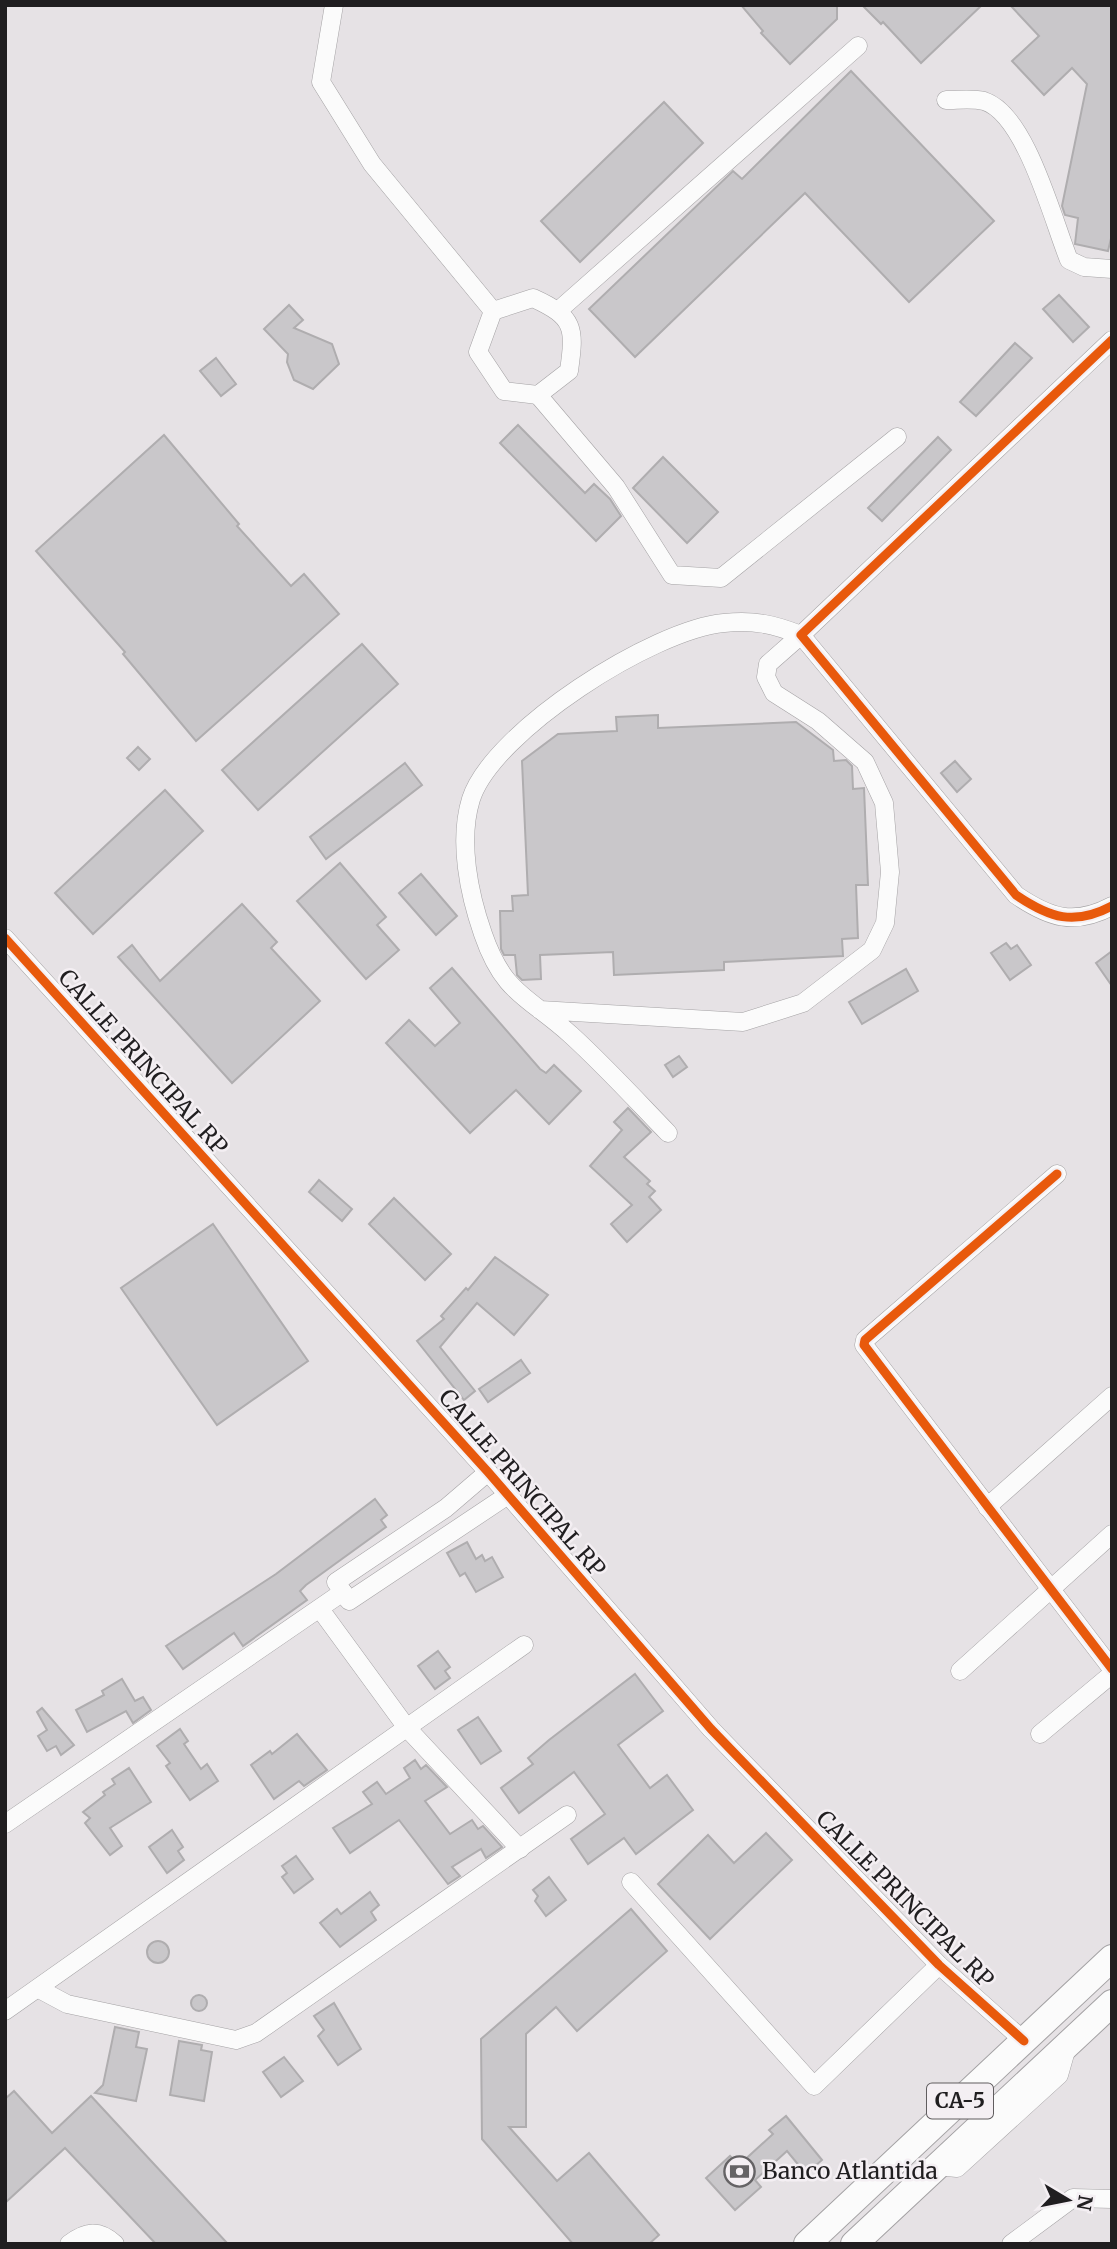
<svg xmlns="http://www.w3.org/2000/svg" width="1117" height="2249" font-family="Merriweather,serif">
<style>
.building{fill:#c9c7ca;stroke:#afadaf;stroke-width:2}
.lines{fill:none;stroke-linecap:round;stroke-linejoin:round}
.minor-casing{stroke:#a4a2a4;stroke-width:19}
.highway-casing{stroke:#a4a2a4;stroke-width:28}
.minor{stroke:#fbfbfb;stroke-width:18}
.highway{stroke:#fbfbfb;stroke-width:26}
.cycleway-casing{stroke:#f4eff3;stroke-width:13}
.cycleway{stroke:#e8590c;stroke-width:9}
.labels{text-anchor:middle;stroke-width:5;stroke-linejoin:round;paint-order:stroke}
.shield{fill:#f4eff3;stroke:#605d5f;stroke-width:2}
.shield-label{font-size:21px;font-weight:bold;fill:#201e20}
.street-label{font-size:23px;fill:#201e20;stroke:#f4eff3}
.poi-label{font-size:23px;fill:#201e20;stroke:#f4eff3;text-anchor:start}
</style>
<rect width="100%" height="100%" fill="#e6e2e5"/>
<g class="building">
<path d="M741,5H837V19L790,64L761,33L763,31Z"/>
<path d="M862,5H982L921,63L883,22L881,24Z"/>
<path d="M1010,5H1112V234L1108,251L1075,244L1078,218L1065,215L1062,206L1087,84L1072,68L1044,95L1012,61L1039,36Z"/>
<path d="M851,71L994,221L909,302L805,193L635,357L589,309L733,171L742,179Z"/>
<path d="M664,102L703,143L580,262L541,221Z"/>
<path d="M1059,295L1089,327L1073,342L1043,309Z"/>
<path d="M289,305L303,320L294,328L332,344L339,364L313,389L294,380L287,362L288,354L264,329Z"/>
<path d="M1015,343L1032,358L976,416L960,402Z"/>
<path d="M216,358L236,384L221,396L200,371Z"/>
<path d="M518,425L585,493L594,484L610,499L621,516L596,541L500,443Z"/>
<path d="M164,435L239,524L237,526L291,586L304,574L339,614L196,741L123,654L125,652L36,551Z"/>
<path d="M938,437L951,450L882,521L868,508Z"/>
<path d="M663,457L718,512L687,543L633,488Z"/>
<path d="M362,644L398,684L258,810L222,770Z"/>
<path d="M658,715V728L796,722L833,750L834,761L846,760L852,766L853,789L864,788L868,885H856L858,938L842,939L843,956L724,962V970L614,975L613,952L540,955L541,979L522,980L517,975L515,955H504L501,949L500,911H513L512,896L528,895L522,761L558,734L617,731L616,717Z"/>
<path d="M138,747L150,759L139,770L127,758Z"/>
<path d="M955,761L971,779L957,792L941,773Z"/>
<path d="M405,763L422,785L326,859L310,837Z"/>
<path d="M165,790L203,831L93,934L55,893Z"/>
<path d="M340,863L386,917L377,925L399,950L366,979L297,901Z"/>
<path d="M421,874L457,916L436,935L399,893Z"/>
<path d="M242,904L277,942L271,948L320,1001L232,1083L118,957L132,945L160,981Z"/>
<path d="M1006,943L1011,949L1017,945L1031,965L1010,980L991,953Z"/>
<path d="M1112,951V986L1096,963Z"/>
<path d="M452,968L540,1069L546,1073L554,1065L581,1091L549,1124L516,1090L470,1133L386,1043L409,1020L435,1046L460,1023L430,988Z"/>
<path d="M906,969L918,991L862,1024L849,1002Z"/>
<path d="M679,1056L687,1067L673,1077L665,1065Z"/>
<path d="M628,1108L651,1132L624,1157L650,1181L647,1184L655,1191L649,1197L661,1210L627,1242L611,1224L632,1205L590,1166L622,1130L614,1122Z"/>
<path d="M319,1180L352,1209L342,1221L309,1192Z"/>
<path d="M394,1198L451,1254L425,1280L369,1224Z"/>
<path d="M213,1224L308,1361L217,1425L121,1288Z"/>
<path d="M495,1257L548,1295L514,1335L477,1303L440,1347L475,1391L464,1400L417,1341L444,1319L441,1316L466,1288L468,1290Z"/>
<path d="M521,1360L530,1373L488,1402L479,1389Z"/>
<path d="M375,1499L387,1515L381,1520L386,1527L306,1585L300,1591L307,1600L243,1646L234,1633L183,1669L166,1646L276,1574Z"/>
<path d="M467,1542L476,1559L482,1555L485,1561L492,1557L503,1577L476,1592L465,1573L460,1576L447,1553Z"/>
<path d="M438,1651L450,1667L445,1671L450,1678L435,1689L418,1666Z"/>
<path d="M635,1674L663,1711L618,1745L650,1788L667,1775L693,1810L636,1854L624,1838L588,1864L571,1839L605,1814L574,1772L519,1813L501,1788L533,1764L528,1758L549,1740Z"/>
<path d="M122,1679L135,1701L143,1697L151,1710L133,1723L126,1711L87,1732L76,1710L104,1695L102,1691Z"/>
<path d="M42,1708L74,1745L61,1755L56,1746L47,1751L38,1736L47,1730L37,1712Z"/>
<path d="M478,1717L501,1751L481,1764L458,1730Z"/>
<path d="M180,1729L188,1741L184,1744L201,1769L207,1764L218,1781L190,1800L166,1766L170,1763L157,1746Z"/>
<path d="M297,1734L327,1770L304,1786L299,1781L274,1799L251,1765L270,1751L272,1754Z"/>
<path d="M415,1760L421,1769L426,1765L447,1787L425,1801L450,1834L472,1820L478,1829L483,1826L502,1847L486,1858L481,1849L452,1867L460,1876L448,1884L399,1820L350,1853L333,1828L372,1804L363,1792L377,1782L386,1794L410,1778L404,1768Z"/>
<path d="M129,1768L151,1802L110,1828L122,1846L110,1855L85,1823L90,1818L83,1812L105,1795L103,1792L115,1784L112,1779Z"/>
<path d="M172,1830L183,1847L178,1851L184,1860L167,1873L149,1847Z"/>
<path d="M766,1833L792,1860L710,1939L658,1884L708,1835L734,1863Z"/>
<path d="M296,1856L313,1879L294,1893L282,1877L287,1873L282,1866Z"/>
<path d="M549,1877L566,1900L546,1916L535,1901L538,1896L533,1890Z"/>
<path d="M370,1892L379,1905L371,1912L376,1920L340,1947L320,1923L337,1909L341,1914Z"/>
<path d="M631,1909L667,1951L577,2031L556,2007L526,2034V2127H509L557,2181L589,2153L659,2235L649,2244H573L482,2139L481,2039Z"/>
<circle cx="158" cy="1952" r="11"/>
<circle cx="199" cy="2003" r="8"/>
<path d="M334,2003L361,2049L338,2065L318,2036L324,2030L314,2016Z"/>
<path d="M115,2027L139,2032L136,2047L147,2049L136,2101L95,2093L103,2085Z"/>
<path d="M179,2041L202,2045L201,2050L212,2052L204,2101L170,2095Z"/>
<path d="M284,2057L303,2081L281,2097L263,2072Z"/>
<path d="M14,2091L52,2133L91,2096L228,2244H156L65,2148L5,2203V2099Z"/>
<path d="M786,2116L822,2160L806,2174L787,2151L755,2180L761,2187L735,2210L706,2178L730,2156L739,2165L773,2134L769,2130Z"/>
</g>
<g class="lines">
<defs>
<g id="minor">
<path d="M334,5L321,82L372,164L493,311"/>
<path d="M946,100C958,100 973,98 984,101C1026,114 1053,221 1069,260L1084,267L1112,269"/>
<path d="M533,298C575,317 575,328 569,371L538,395L504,391L478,352L493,311Z"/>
<path d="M559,310L858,46"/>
<path d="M1112,340L801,635L1016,895C1050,918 1074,926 1112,906"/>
<path d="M538,395L616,487L672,575L721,578L897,437"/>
<path d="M5,938L488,1472L711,1729L939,1965L1024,2041"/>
<path d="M540,1010L743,1022L803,1003L872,950L885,923L890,872L884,803L865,762L818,721L774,693L766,677L768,664L801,635C773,624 754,620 724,623C654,629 493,731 471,799C458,841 469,894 483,934C504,995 528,996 571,1035C605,1066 636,1100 668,1133"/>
<path d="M1057,1174L865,1340L864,1345L1112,1669"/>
<path d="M488,1472L446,1508L336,1582L349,1601L508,1495"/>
<path d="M987,1507L1112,1396"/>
<path d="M320,1609L407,1728L520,1849"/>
<path d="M960,1671L1112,1534"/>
<path d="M1040,1734L1112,1674"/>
<path d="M5,1824L343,1592"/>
<path d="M631,1882L814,2086L939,1965"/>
<path d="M39,1989L67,2004L236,2040L256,2033L567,1815"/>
<path d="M5,2011L524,1645"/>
<path d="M937,2166L957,2168L1059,2075L1067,2047"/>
<path d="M69,2244C86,2231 99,2229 115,2244"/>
<path d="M1011,2244L1073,2198L1112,2199"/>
</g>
<g id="highway">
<path d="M807,2244L1112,1958"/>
<path d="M854,2244L1112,2003"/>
</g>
</defs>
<use href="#minor" class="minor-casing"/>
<use href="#highway" class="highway-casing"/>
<use href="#minor" class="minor"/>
<use href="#highway" class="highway"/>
<defs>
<g id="cycleway">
<path d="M1112,340L801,635L1016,895C1050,918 1074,926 1112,906"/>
<path d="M5,938L488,1472L711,1729L939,1965L1024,2041"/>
<path d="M1057,1174L865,1340L864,1345L1112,1669"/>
</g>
</defs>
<use href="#cycleway" class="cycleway-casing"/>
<use href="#cycleway" class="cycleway"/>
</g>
<defs>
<symbol id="bank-ring" viewBox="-11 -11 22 22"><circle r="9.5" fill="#f4eff3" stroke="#656365" stroke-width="1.5"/><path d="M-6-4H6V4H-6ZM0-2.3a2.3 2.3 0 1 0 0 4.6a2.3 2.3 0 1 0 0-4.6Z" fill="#656365"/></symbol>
</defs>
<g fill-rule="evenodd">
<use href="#bank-ring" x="722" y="2154" width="35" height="35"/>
</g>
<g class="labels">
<rect class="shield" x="927" y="2083.5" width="66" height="35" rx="5"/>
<g class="shield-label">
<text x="960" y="2108">CA-5</text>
</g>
<g class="street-label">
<text transform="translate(143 1062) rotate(48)" y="8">CALLE PRINCIPAL RP</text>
<text transform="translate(522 1483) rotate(49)" y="8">CALLE PRINCIPAL RP</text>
<text transform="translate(905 1899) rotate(45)" y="8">CALLE PRINCIPAL RP</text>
</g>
<g class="poi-label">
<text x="762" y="2179">Banco Atlantida</text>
</g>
</g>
<rect width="1117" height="2249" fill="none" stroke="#201e20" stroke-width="14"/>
<g transform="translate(1068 2200) rotate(100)" stroke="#f4eff3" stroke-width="5" paint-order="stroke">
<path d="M0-5L12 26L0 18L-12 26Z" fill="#201e20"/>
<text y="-10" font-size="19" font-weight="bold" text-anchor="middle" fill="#201e20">N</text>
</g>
</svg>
